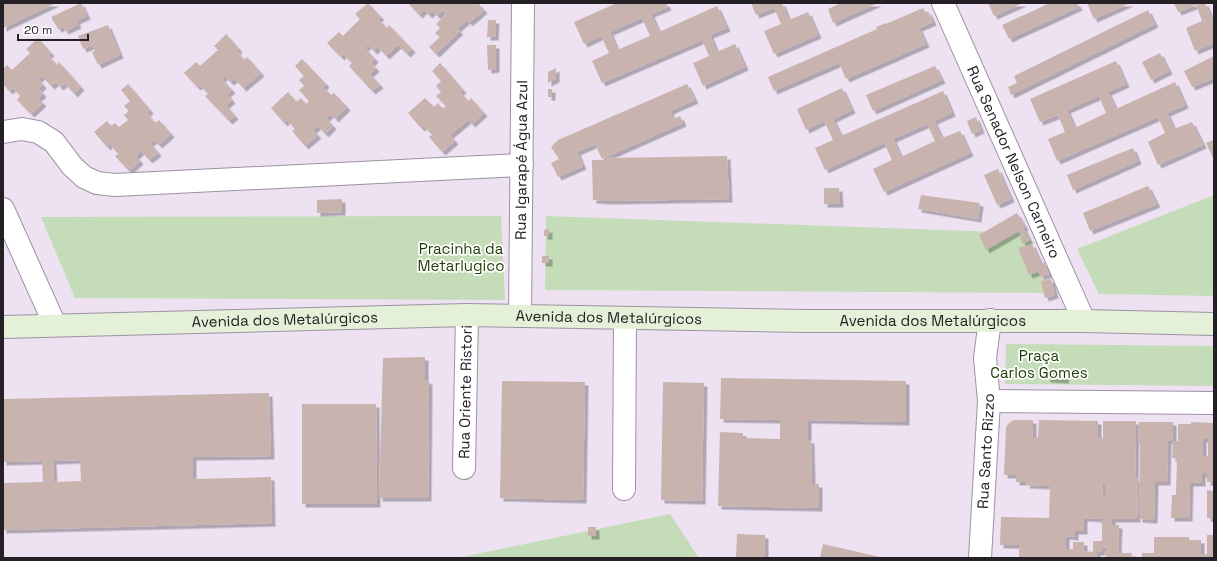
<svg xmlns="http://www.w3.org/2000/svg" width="1217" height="561" font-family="'Space Grotesk',sans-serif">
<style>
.green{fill:#c5dcb9}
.building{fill:#c9b3ae;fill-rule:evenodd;filter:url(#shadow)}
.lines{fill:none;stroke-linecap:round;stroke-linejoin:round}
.street-casing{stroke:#9d92a2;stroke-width:24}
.secondary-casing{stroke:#9d92a2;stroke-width:24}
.street{stroke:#fff;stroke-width:22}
.secondary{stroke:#e4f1d8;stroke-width:22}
.labels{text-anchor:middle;stroke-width:3.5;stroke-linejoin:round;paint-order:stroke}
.street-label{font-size:15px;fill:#242026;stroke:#fff}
.park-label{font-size:15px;fill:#1c3c04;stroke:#fff}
</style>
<defs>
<filter id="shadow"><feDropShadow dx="3.5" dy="3.5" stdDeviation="0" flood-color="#0004"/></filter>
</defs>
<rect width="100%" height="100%" fill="#ede1f2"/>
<g class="green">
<path d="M1214,195V296L1099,294L1077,249Z"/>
<path d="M501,216L505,300L75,298L41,217Z"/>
<path d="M546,216L1028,233L1047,293L545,290Z"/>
<path d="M1006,344L1214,346V386L1005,384Z"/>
<path d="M670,514L699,558H457Z"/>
</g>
<g class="building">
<path d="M3,3H56L3,28Z"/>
<path d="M81,3L87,16L76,21L78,25L65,31L63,27L58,29L51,17Z"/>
<path d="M368,3L381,17L378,19L387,28L389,25L412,49L407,54L398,45L386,56L378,47L374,51L368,45L365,48L375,59L371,63L376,68L370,74L380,85L372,91L349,66L352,63L343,54L341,57L327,43L339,32L343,36L360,19L355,14Z"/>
<path d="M408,3H478L484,10L469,23L467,20L457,29L460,31L436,54L429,47L440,37L435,33L440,28L436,24L446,14L443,10L437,16L433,11L429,15L424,10L419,15Z"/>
<path d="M617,3H666L668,7L651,14L659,32L717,6L727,28L710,35L717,52L735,44L745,67L703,86L693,63L709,56L702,40L602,83L592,61L609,53L601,36L584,44L574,22ZM642,18L650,36L617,50L610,32Z"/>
<path d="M751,3H782L789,20L808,12L818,35L774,54L764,31L781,24L774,8L756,15Z"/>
<path d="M841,3H878L833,23L828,9Z"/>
<path d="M988,3H1023L994,16Z"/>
<path d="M1050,3H1077L1079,7L1009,39L1002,25Z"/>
<path d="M1087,3H1130L1094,19Z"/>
<path d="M1174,3H1205L1211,17L1214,16V43L1195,51L1186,28L1202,21L1196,5L1178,12Z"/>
<path d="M923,8L926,13L928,11L933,22L919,28L926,44L846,79L839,63L774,91L768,77L877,29L876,27L886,23V24Z"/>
<path d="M1148,10L1155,24L1011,95L1008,87L1017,83L1014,76Z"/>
<path d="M488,20H496L495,37H487Z"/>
<path d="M108,25L120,55L98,65L92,52L95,51L93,45L83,49L78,36Z"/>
<path d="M226,34L239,49L237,51L244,60L247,57L261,73L243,88L235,79L230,82L225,76L222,79L232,90L227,94L232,100L226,105L235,116L229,121L205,96L208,94L200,85L197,87L184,73L196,62L200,66L218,50L214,46Z"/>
<path d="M38,38L51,53L48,55L57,65L59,62L81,87L74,94L65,83L60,87L56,82L51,86L42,76L38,79L43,85L39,89L43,94L38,98L43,103L31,114L17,100L20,96L13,88L9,91L3,84V69L7,65L12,70L30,53L26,49Z"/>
<path d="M487,45H496V69L488,70Z"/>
<path d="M1160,53L1169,71L1151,80L1142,62Z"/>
<path d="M1214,56V78L1192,87L1184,71Z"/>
<path d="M302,59L326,84L323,87L331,95L334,93L347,107L335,119L331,114L326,118L333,126L325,134L318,126L313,130L318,135L305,146L292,131L295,129L287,120L284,123L271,108L288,92L296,102L301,98L306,104L309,101L299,90L304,86L299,80L304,76L295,66Z"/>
<path d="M1116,61L1126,84L1108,92L1116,109L1175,82L1185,105L1167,113L1174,129L1192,122L1203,145L1158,165L1148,142L1165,133L1158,117L1057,161L1048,139L1065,132L1058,115L1040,122L1030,99ZM1099,96L1106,113L1075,128L1067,110Z"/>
<path d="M440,63L463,90L460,92L468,101L471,98L484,113L472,124L468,120L450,135L455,141L442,152L429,137L432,135L424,126L421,128L408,113L425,98L434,107L438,103L443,109L446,106L436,96L441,92L436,86L441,81L432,71Z"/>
<path d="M935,66L942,80L873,111L866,95Z"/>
<path d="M556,68V79L548,83V72Z"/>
<path d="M128,84L150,110L147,113L155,123L159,120L171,134L159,145L154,140L150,143L158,153L149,160L141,151L136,156L140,161L129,171L115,156L118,154L110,144L107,147L94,132L107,121L111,126L115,123L119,127L128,120L124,115L129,111L124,106L130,101L121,90Z"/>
<path d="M687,84L695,100L670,111L674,119L680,116L683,123L602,159L595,144L577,152L583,166L558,177L551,163L559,159L551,147L558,140Z"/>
<path d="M842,88L852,110L833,119L841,136L943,91L952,113L934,121L942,138L960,131L970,153L884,192L873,169L892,160L884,143L825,170L815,148L833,140L824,121L806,130L797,109ZM927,124L935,141L901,157L893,139Z"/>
<rect x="548" y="89" width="4" height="8"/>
<path d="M976,117L981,130L972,134L967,121Z"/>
<path d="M1214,140V160L1206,143Z"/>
<path d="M1133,148L1138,161L1073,190L1067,175Z"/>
<path d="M727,156L729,199L608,201L593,200L592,160H606V158Z"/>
<path d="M998,169L1011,199L997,205L984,175Z"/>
<path d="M1148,186L1157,204L1090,231L1083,213Z"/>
<path d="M824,188H839L840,204H824Z"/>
<path d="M921,195L980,203L978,219L918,209Z"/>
<path d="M342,199V212L317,213V200Z"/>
<path d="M1017,213L1025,227L1023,228L1030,240L1023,244L1020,238L1022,236L1019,231L986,250L979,235Z"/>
<path d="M549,229V236H544V230Z"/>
<path d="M1032,244L1041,264L1044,262L1049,274L1041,277L1038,272L1029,275L1018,248Z"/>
<rect x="542" y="256" width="7" height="7"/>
<path d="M1051,279L1055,295L1045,298L1041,281Z"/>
<path d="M425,357V380L429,381L428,498H379L383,358Z"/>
<path d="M1047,371H1066L1065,380L1047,379Z"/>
<path d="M721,378L906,381V422L808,420V440H811L812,484H819V508L718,506L720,432L743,433V438L780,439V420L720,419Z"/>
<path d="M502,381L585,382L583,500L500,498Z"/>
<path d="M663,382L704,383L702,501L661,500Z"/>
<path d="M269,393L271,456L193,457V479L271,477L272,523L3,530V483L43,482L42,461L3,462V399ZM80,460L81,481L54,482L53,461Z"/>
<path d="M302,404H376L377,504H302Z"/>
<path d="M1014,420H1033V437H1038L1039,420L1098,421V438H1103V421H1136L1135,478H1138L1137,519H1112V525H1119L1118,553H1132L1131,558H1106V548L1102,547V552H1097V558H1019V545H1000L1001,517L1049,518L1050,486L1026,485L1027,482H1016V475H1004L1006,427L1009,423ZM1103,484H1105V495H1102ZM1084,518L1102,519V541H1093V552L1084,551V542H1073V549H1066V536L1075,537V531H1084Z"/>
<path d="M1139,422H1173V441H1178V424H1191V422L1214,423V482H1207V474H1202V483H1190L1189,518H1171L1172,495H1176L1177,458H1172L1173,441H1168L1167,482H1155L1154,520L1139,519L1140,443H1138ZM1203,439H1208V456H1203Z"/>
<path d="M1207,490L1214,491V518H1207Z"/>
<rect x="588" y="527" width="8" height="9"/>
<path d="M737,534L765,535V558H736Z"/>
<path d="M1207,535H1214V558H1142V553H1154V537H1189V540H1201V554H1207Z"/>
<path d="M823,544L880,557V558H820Z"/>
</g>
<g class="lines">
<defs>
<g id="street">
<path id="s1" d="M943,3L1084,321"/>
<path d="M3,132L22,129L38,132L54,142L72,166L84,177L97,183L115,185L522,165"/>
<path d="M3,209L55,325"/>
<path id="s2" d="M520,316L523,3"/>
<path d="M989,401L1214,403"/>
<path id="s3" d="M464,468L467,315"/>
<path d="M624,489L625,318"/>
<path id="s4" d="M980,558L989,401L985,358L990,320"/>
</g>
<g id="secondary">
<path id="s5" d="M3,327L467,315L805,321H1084L1214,324"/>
</g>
</defs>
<use href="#street" class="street-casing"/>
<use href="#secondary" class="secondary-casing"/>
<use href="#street" class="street"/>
<use href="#secondary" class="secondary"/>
</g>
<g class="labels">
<g class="street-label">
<text dy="5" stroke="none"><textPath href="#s2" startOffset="156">Rua Igarapé Água Azul</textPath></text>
<text dy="5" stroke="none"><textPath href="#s1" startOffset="174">Rua Senador Nelson Carneiro</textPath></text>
<text dy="5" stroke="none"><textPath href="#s5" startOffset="606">Avenida dos Metalúrgicos</textPath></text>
<text dy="5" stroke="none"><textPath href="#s5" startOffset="282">Avenida dos Metalúrgicos</textPath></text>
<text dy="5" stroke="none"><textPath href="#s5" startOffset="930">Avenida dos Metalúrgicos</textPath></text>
<text dy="5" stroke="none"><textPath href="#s3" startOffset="76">Rua Oriente Ristori</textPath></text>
<text dy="5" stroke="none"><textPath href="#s4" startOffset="107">Rua Santo Rizzo</textPath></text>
</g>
<g class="park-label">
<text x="461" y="254">Pracinha da<tspan x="461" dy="17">Metarlugico</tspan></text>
<text x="1039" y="361">Praça<tspan x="1039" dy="17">Carlos Gomes</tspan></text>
</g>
</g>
<rect width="1217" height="561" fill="none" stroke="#242026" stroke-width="8"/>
<path d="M18 34v6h70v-6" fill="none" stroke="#242026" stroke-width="2"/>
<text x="24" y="34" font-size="12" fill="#242026" stroke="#ffffff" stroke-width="3" paint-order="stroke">20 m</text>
</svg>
